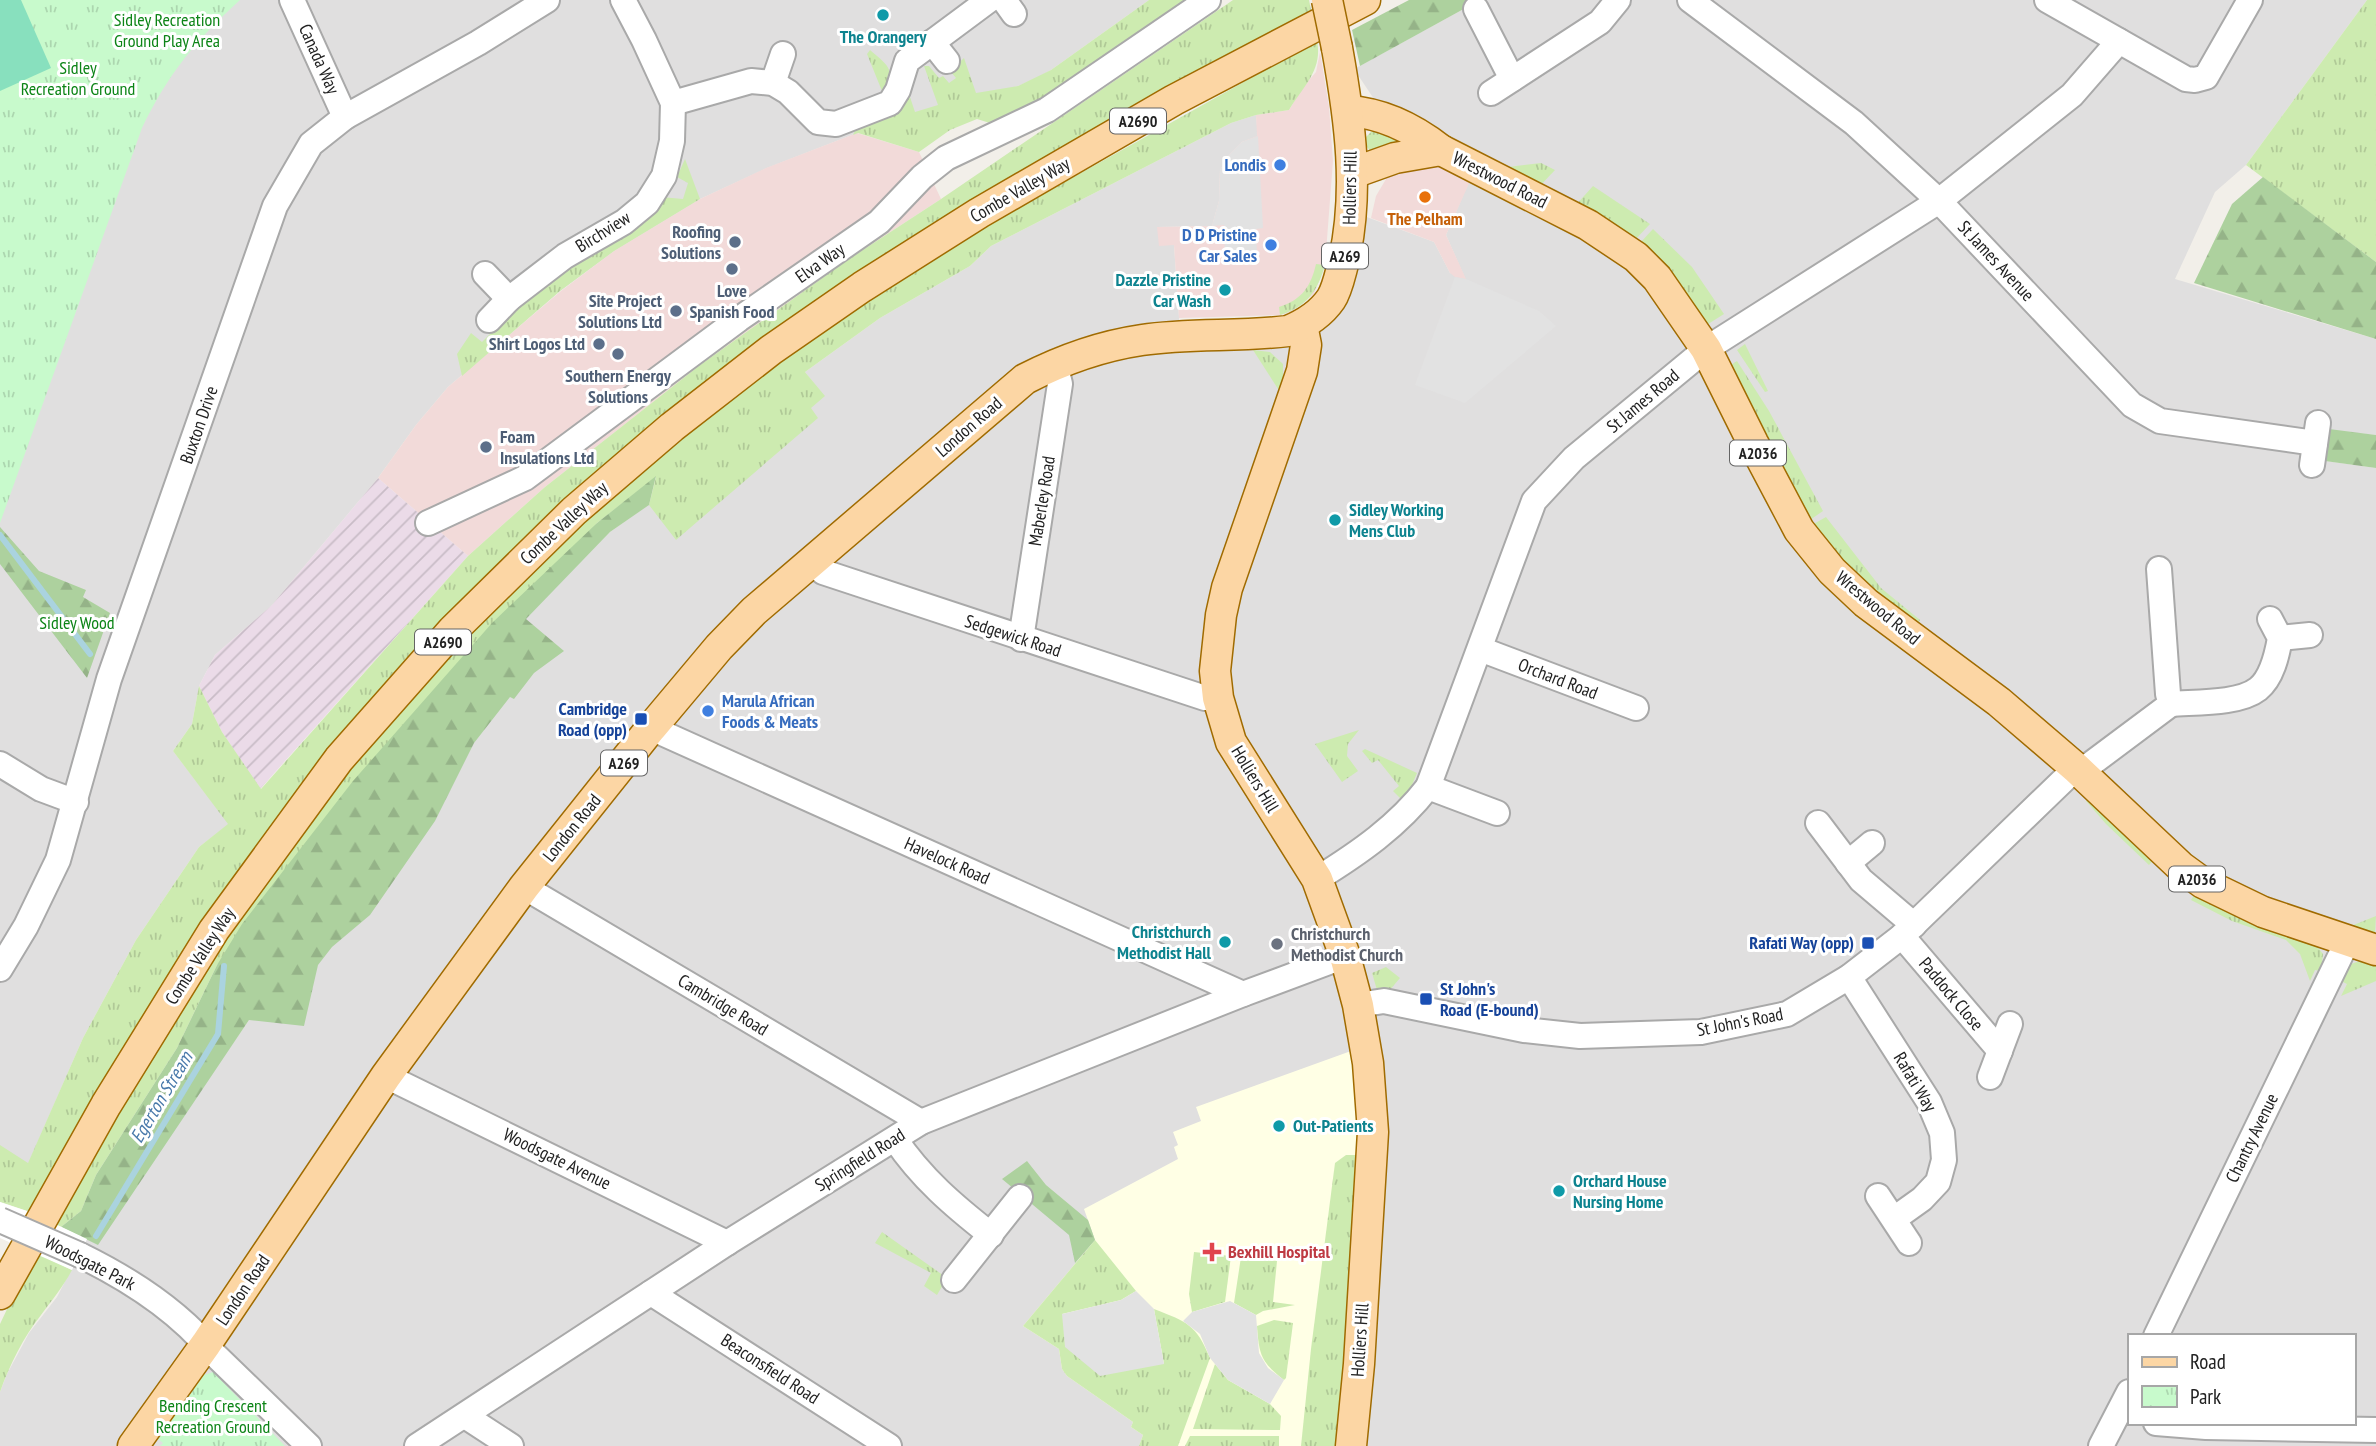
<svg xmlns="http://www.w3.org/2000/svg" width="2376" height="1446" font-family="'PT Sans Narrow',sans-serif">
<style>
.residential{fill:#e0dfdf;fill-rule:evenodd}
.commercial{fill:#f2dad9}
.industrial{fill:url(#industrial-furrows)}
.education{fill:#ffffe5}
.grass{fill:url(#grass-tufts)}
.forest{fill:url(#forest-firs)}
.park{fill:url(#park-tufts)}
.pitch{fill:#88e0be}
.parking{fill:#e2e2e2}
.pier{fill:#fff}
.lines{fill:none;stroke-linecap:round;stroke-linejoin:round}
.stream{stroke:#aad3df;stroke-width:6}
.minor-casing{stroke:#a9a9a9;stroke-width:28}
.major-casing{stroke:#a06b00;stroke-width:33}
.minor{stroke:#fff;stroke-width:24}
.major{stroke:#fcd6a4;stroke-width:30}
.minor-bridge-casing{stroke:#a9a9a9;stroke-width:28;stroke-linecap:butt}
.major-bridge-casing{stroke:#a06b00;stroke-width:33;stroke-linecap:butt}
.minor-bridge{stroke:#fff;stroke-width:24}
.major-bridge{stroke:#fcd6a4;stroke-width:30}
.culture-dot{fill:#0f9aa8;stroke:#fff;stroke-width:2.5}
.shop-dot{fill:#3f7fe0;stroke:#fff;stroke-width:2.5}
.food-dot{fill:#e8710a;stroke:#fff;stroke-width:2.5}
.service-dot{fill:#5c6f8a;stroke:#fff;stroke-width:2.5}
.transit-dot{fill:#1a4fb4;stroke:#fff;stroke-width:2.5}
.worship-dot{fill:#6b7280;stroke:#fff;stroke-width:2.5}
.health-dot{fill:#e0444e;stroke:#fff;stroke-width:2.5}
.labels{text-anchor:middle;stroke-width:6;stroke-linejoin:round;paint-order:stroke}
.shield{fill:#fff;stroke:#646464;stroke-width:2}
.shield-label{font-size:16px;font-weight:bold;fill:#222}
.park-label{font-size:18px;fill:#0c8416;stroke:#fff}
.culture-label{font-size:18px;font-weight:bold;fill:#0d838f;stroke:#fff;text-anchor:start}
.street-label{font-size:18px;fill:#222;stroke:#fff}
.shop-label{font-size:18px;font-weight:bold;fill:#366cbe;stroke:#fff;text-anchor:end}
.food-label{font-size:18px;font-weight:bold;fill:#c56008;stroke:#fff}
.service-label{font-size:18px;font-weight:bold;fill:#4e5e75;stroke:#fff;text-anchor:end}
.transit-label{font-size:18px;font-weight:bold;fill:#164399;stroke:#fff;text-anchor:end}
.worship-label{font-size:18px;font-weight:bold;fill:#5b616d;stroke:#fff;text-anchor:start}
.health-label{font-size:18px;font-weight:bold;fill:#be3a42;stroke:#fff;text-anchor:start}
.water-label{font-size:19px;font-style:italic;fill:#4a7aab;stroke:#fff}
</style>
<defs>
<pattern id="industrial-furrows" width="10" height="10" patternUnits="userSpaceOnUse" patternTransform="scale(1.75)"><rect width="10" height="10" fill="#ebdbe8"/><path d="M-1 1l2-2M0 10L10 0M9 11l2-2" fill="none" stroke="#c9bcc7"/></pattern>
<pattern id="grass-tufts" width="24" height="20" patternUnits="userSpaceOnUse" patternTransform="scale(1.75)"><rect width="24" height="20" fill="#cdebb0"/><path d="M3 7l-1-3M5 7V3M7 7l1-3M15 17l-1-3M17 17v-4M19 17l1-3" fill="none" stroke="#b0c997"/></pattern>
<pattern id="forest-firs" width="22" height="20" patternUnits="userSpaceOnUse" patternTransform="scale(1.75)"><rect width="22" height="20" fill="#add19e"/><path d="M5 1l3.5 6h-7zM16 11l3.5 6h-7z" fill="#95b388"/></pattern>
<pattern id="park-tufts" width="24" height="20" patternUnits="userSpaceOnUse" patternTransform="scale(1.75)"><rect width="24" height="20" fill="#c8facc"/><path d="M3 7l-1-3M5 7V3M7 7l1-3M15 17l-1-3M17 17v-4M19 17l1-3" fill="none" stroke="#acd6af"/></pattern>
</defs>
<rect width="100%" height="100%" fill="#f2efe9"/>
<g class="residential">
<path d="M0,0H1149L1051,70L1037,78L1018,86L857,133L767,168L700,199L614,251L560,291L448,387L416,425L378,478L272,605L215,655L199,686L192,724L173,751L229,824L199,847L136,940L83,1038L28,1164L4,1203L0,1202Z"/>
<path d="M1480,0H2367L2246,165L2215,192L2175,279L2376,339V435L2329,430L2326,461L2376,468V1446H0V1392L7,1374L29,1333L57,1297L87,1239L98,1244L174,1129L525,619L610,532L816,386L805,372L880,318L970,266L991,246L1231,123L1256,115L1258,136L1242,142L1229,155L1220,170L1219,201L1212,226L1158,227L1174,245L1181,346L1298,341L1364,216L1434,242L1450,273L1465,278L1446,235L1478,161L1376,102L1354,69ZM2129,1336H2353V1423H2129Z"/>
</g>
<g class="commercial">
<path d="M1320,52L1329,107L1333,161L1325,265L1314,294L1291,312L1280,315L1179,318L1174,245L1159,246L1157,227L1212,226L1219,201L1220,170L1229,155L1242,142L1257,136L1256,115L1289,110L1303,87L1316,72Z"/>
<path d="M857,133L919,152L941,199L849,259L700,365L545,487L468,556L378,478L416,425L448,387L561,291L614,251L700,199L766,168Z"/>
<path d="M1432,164L1471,179L1446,235L1466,279L1455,277L1450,273L1434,242L1371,218L1376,196L1389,174Z"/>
</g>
<path class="industrial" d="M378,478L468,556L260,789L222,732L199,686L215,655L272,605Z"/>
<path class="education" d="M1351,1051L1358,1082L1360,1114L1330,1446H1139L1143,1435L1131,1427L1133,1422L1067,1376L1062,1369L1059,1349L1023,1326L1095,1240L1084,1209L1178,1159L1174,1147L1178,1145L1173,1132L1201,1121L1196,1107Z"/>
<g class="grass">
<path d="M1149,0H1184L1136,40L1057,90L993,124L977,119L950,130L919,152L858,133L853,135L856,128L906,85L915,112L938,105L924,66H929L939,78L943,76L949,83L956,78L950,71L964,58L976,93L1018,86L1051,70Z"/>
<path d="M1233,0H1309L1311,10L972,200L624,452L196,932C137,1024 82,1117 30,1212L0,1202V1145L28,1163L83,1038L136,940L199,847L228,824L173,751L192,724L199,686L222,732L261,789L468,556L545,487L700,365L849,259L941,199Z"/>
<path d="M2367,0H2376V262L2246,165Z"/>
<path d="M1317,41C1323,70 1303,87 1289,110L1256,115L1231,123L991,246L970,266L880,318L805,372L825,396L811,408L818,418L676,540L649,505L656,477L597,523L217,965L177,1048L96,1175L81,1211L61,1227L52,1223L167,1026L237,921L342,776L461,639L580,522L774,360L867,300L986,226Z"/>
<path d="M870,50C891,68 895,69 884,96L867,54Z"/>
<path d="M1389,128L1397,129L1403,144L1371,152L1367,147L1366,137L1372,131Z"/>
<path d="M685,159L700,199L614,251L560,291L462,376L457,354L471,333L482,342L518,306L661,197L683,199L688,183L677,177Z"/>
<path d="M1541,163L1555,170L1538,188L1500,168Z"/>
<path d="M1593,186L1650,224L1634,241L1575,206Z"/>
<path d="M1653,229L1692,267L1724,314L1705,326L1639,244Z"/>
<path d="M1316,264L1325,265C1318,290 1307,307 1280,315L1279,307C1302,300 1311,286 1316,264Z"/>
<path d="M1745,344L1768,391L1765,392L1737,350Z"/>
<path d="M1253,350L1270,352L1283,364V380L1280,392Z"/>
<path d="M1737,361L1769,411L1823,511L1807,522L1728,367Z"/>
<path d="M1826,517L1881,588L1920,620L1915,628L1868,591L1810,526Z"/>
<path d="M1359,730L1348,744L1347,756L1358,771L1342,782L1315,744Z"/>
<path d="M1365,749L1417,773L1412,785L1401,799L1393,791L1399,786L1378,760L1372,763L1362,751Z"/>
<path d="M2093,795L2157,856L2149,865L2106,824L2086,801Z"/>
<path d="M2197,890L2312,940L2323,954L2321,971L2315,970L2310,981L2300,954L2286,940L2232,921L2191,900Z"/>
<path d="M2376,916L2375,933L2351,926Z"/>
<path d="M2368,958L2376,961V981L2341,996L2347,984L2341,981L2351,964Z"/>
<path d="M1386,967L1400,978L1389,991L1377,990L1372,973Z"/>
<path d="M1346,1155H1356L1363,1163L1336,1446H1301L1311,1349L1335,1163Z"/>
<path d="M882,1232L947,1278L937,1295L924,1286L931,1273L875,1243Z"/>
<path d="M1095,1240L1136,1291L1121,1300L1062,1314L1164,1364L1154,1309C1187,1322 1196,1324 1210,1358L1178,1446H1139L1143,1435L1131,1427L1133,1422L1067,1376L1062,1369L1059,1349L1023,1326Z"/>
<path d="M34,1252L72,1270C63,1287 52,1300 41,1315C23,1338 10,1364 0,1392V1324Z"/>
<path d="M1194,1252L1231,1256L1225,1302L1192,1312L1189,1294Z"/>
<path d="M1241,1257L1277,1261L1273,1302L1295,1305L1263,1311L1256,1315L1234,1303Z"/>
<path d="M1274,1320L1293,1323L1286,1378L1284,1380C1261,1362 1259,1355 1257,1326Z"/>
<path d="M1215,1364L1228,1380L1270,1404L1281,1416L1280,1430L1193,1429Z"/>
<path d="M1190,1436H1279V1446H1185Z"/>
</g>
<g class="forest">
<path d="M1409,0H1480L1360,66L1352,30Z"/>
<path d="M2263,177L2376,262V339L2194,283L2232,204Z"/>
<path d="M2329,429L2376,435V468L2325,461Z"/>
<path d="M656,476L649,505L610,532L526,619L564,651L534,673L514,699L510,697L474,743L435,821L370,915L332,947L318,965L304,1026L249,1020L98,1245L61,1227L81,1211L96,1175L177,1048L217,965L242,924L353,781L492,623L597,523Z"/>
<path d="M0,527L39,571L86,590L83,597L110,613L87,678L0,564Z"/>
<path d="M1027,1161L1046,1185L1088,1220L1095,1240L1075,1263L1069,1235L1002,1179Z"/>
</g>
<g class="park">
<path d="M0,0H240C196,40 168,74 142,128L0,523Z"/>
<path d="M213,1372L285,1446H160L163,1443L158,1439L204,1375Z"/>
</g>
<path class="pitch" d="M0,0H21L51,68L0,91Z"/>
<g class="parking">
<path d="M1258,136L1263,228L1256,229L1257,255L1225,256L1224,225L1212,226L1219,201L1220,170L1229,155L1242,142Z"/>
<path d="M1455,277L1466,279L1539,311L1556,326L1465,403L1415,385Z"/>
<path d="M1136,1291L1154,1309L1164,1364L1100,1376L1065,1347L1062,1314L1121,1300Z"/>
<path d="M1230,1301L1256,1315L1259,1353L1268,1368L1284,1380L1270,1404L1228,1380L1210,1358L1200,1334L1183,1321L1192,1312Z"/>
</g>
<path class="pier" d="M0,1202L30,1212L87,1239L72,1270L0,1238Z"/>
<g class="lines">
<g class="stream">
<path d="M0,535L90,654"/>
<path d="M96,1236L218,1034L224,966"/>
</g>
<defs>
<g id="minor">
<path d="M292,0L345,117"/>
<path d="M1004,0L1014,14"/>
<path d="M1690,0L1854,123L1939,201L2132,405L2160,421L2315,443"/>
<path d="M2047,0L2186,79L2195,80L2206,77L2250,0"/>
<path d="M1476,9L1512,79"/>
<path d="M932,42L947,61"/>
<path d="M773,83L783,54"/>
<path d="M1491,93L1600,22L1618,0"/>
<path d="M673,103L751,81L773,83L788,92L818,122L836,124L890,103L898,90L907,61L989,0"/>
<path d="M485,274L509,299"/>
<path d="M489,320L509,299L565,256L624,222L647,203L664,176L672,141L673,103L644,40L623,0"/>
<path d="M2312,465L2318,423"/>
<path d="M428,523L525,478L739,319L879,222L922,177L946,158L1047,110L1208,0"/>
<path d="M811,562L823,572L1205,698H1218"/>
<path d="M2280,638L2310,635"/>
<path d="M1021,639L1060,384L1055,364"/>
<path d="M1480,649L1636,708"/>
<path d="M2171,704C2195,702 2239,704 2258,689C2272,678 2277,655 2280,638L2270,619"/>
<path d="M651,728L1243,994"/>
<path d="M0,764L41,789L76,802"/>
<path d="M2080,772L2171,704L2168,694L2159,569"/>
<path d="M1428,787L1497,813"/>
<path d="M1818,823L1861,880L1914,925"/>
<path d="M1848,863L1872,843"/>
<path d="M1317,879C1359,853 1398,826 1428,787L1534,501L1574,458L1706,349L1939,201L2072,95L2119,41"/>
<path d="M524,887L921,1122"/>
<path d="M1902,936L2000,1051"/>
<path d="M0,969L26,926L58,860L109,679L275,206L311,144L345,117L478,43L547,0"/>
<path d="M1849,977L1929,1102L1942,1133L1944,1160L1938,1182L1922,1199L1894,1219"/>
<path d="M1358,1005L1384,1001L1524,1030L1580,1036L1701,1032L1787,1014L1849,977L1902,936L2076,768"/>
<path d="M386,1076L727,1243"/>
<path d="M1990,1077L2010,1024"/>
<path d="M895,1139C921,1178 954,1206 991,1235"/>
<path d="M1878,1196L1909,1243"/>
<path d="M80,1255C129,1279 178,1310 213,1353L309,1446"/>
<path d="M954,1280L1020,1197"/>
<path d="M651,1293L889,1446"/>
<path d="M2156,1336L2348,940"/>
<path d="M465,1416L511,1446"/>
<path d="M2156,1423L2206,1427L2376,1430"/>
<path d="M417,1446L727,1243L921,1122L1243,994L1345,956"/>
<path d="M2101,1446L2129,1392"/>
</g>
<g id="major">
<path d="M1348,111C1383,113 1414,129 1441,150L1588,225L1636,257L1657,278L1706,349L1753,443L1799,530L1832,571L1866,603L1999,702L2076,768L2181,867L2203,883L2263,912L2376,950"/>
<path d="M1353,173L1395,158L1441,150"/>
<path d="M1302,325L1306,345L1302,371L1227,588L1221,615L1215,671L1218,698L1231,742L1317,879L1345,956L1358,1005L1368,1063L1373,1132L1359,1364L1351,1446"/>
<path d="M0,1294L106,1105L214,930L339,759L453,630L574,511L672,427L771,350L862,287L979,213L1174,100L1365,0"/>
<path d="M133,1446L206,1344L386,1076L524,887L651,728L719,647L754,611L1025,379C1062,360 1101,346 1142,340C1190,333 1240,337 1288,331C1305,324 1320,315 1331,299C1337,290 1340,275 1343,264C1360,192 1350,120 1337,48"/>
</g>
</defs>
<use href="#minor" class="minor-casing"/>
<use href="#major" class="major-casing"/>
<use href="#minor" class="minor"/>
<use href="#major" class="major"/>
<defs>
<path id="minor-bridge" d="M0,1220L80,1255"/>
<path id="major-bridge" d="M1327,0L1337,48"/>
</defs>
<use href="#minor-bridge" class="minor-bridge-casing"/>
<use href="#major-bridge" class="major-bridge-casing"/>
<use href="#minor-bridge" class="minor-bridge"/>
<use href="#major-bridge" class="major-bridge"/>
</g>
<g class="culture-dot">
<circle cx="883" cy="15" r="7"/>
<circle cx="1225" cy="290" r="7"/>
<circle cx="1335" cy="520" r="7"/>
<circle cx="1225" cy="942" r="7"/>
<circle cx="1279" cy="1126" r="7"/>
<circle cx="1559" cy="1191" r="7"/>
</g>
<g class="shop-dot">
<circle cx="1280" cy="165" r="7"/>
<circle cx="1271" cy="245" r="7"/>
<circle cx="708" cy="711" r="7"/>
</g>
<circle class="food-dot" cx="1425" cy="197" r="7"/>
<g class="service-dot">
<circle cx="735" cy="242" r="7"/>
<circle cx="732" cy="269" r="7"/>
<circle cx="676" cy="311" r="7"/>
<circle cx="599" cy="344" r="7"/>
<circle cx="618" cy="354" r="7"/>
<circle cx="486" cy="447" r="7"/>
</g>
<g class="transit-dot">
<rect x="634" y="712" width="14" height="14" rx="3.5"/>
<rect x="1861" y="936" width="14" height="14" rx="3.5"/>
<rect x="1419" y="992" width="14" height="14" rx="3.5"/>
</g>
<circle class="worship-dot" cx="1277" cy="944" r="7"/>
<path class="health-dot" d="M1208.5 1241.5h7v7h7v7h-7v7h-7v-7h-7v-7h7z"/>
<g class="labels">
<g class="shield">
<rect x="1110" y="108.5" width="56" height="25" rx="5"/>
<rect x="1322" y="243.5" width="46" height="25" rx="5"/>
<rect x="1730" y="440.5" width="56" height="25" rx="5"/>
<rect x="415" y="629.5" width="56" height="25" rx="5"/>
<rect x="601" y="750.5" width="46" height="25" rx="5"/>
<rect x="2169" y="866.5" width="56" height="25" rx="5"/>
</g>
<g class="shield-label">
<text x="1138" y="127">A2690</text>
<text x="1345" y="262">A269</text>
<text x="1758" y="459">A2036</text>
<text x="443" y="648">A2690</text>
<text x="624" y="769">A269</text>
<text x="2197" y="885">A2036</text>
</g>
<g class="park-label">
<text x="167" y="26">Sidley Recreation<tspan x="167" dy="21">Ground Play Area</tspan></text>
<text x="78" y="74">Sidley<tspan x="78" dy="21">Recreation Ground</tspan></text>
<text x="77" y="629">Sidley Wood</text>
<text x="213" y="1412">Bending Crescent<tspan x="213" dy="21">Recreation Ground</tspan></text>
</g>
<g class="culture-label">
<text x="883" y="43" text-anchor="middle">The Orangery</text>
<text x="1211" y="286" text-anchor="end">Dazzle Pristine<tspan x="1211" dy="21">Car Wash</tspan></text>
<text x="1349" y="516">Sidley Working<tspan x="1349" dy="21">Mens Club</tspan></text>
<text x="1211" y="938" text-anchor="end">Christchurch<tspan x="1211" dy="21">Methodist Hall</tspan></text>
<text x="1293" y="1132">Out-Patients</text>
<text x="1573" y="1187">Orchard House<tspan x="1573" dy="21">Nursing Home</tspan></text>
</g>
<g class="street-label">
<text transform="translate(319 59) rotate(66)" y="6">Canada Way</text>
<text transform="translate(1500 180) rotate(27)" y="6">Wrestwood Road</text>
<text transform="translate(1350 188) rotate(-89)" y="6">Holliers Hill</text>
<text transform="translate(1020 190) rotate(-30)" y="6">Combe Valley Way</text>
<text transform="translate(603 232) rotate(-32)" y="6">Birchview</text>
<text transform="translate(1996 261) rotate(47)" y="6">St James Avenue</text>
<text transform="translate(820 263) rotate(-35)" y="6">Elva Way</text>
<text transform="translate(1643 401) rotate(-40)" y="6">St James Road</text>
<text transform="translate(199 425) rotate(-71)" y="6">Buxton Drive</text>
<text transform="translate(969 427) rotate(-41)" y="6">London Road</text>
<text transform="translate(1042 501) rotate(-81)" y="6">Maberley Road</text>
<text transform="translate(564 523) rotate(-43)" y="6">Combe Valley Way</text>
<text transform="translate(1878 608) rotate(40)" y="6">Wrestwood Road</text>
<text transform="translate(1013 636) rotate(18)" y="6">Sedgewick Road</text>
<text transform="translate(1558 679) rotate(21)" y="6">Orchard Road</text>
<text transform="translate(1255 779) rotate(59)" y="6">Holliers Hill</text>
<text transform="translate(572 828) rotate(-51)" y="6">London Road</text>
<text transform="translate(947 861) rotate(24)" y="6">Havelock Road</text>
<text transform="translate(200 956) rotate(-57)" y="6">Combe Valley Way</text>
<text transform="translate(1951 994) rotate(50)" y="6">Paddock Close</text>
<text transform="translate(723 1005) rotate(31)" y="6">Cambridge Road</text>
<text transform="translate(1740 1022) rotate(-11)" y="6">St John's Road</text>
<text transform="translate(1915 1082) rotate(59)" y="6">Rafati Way</text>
<text transform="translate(2252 1138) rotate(-64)" y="6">Chantry Avenue</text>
<text transform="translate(557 1159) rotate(26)" y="6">Woodsgate Avenue</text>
<text transform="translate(860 1160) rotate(-32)" y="6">Springfield Road</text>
<text transform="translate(90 1263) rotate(27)" y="6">Woodsgate Park</text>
<text transform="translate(243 1290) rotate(-56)" y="6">London Road</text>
<text transform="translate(1360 1340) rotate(-86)" y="6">Holliers Hill</text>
<text transform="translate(770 1369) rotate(33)" y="6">Beaconsfield Road</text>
</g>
<g class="shop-label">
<text x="1266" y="171">Londis</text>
<text x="1257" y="241">D D Pristine<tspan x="1257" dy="21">Car Sales</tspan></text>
<text x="722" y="707" text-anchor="start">Marula African<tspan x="722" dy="21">Foods &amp; Meats</tspan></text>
</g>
<g class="food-label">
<text x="1425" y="225">The Pelham</text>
</g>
<g class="service-label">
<text x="721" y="238">Roofing<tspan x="721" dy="21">Solutions</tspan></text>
<text x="732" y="297" text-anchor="middle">Love<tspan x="732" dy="21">Spanish Food</tspan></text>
<text x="662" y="307">Site Project<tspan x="662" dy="21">Solutions Ltd</tspan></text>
<text x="585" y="350">Shirt Logos Ltd</text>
<text x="618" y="382" text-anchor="middle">Southern Energy<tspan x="618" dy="21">Solutions</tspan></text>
<text x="500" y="443" text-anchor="start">Foam<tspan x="500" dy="21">Insulations Ltd</tspan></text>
</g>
<g class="transit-label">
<text x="627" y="715">Cambridge<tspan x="627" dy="21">Road (opp)</tspan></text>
<text x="1854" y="949">Rafati Way (opp)</text>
<text x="1440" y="995" text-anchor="start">St John's<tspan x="1440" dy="21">Road (E-bound)</tspan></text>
</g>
<g class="worship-label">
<text x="1291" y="940">Christchurch<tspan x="1291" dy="21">Methodist Church</tspan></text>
</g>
<g class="health-label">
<text x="1228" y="1258">Bexhill Hospital</text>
</g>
<g class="water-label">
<text transform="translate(161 1097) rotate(-59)" y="7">Egerton Stream</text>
</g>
</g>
<rect x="2128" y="1334" width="228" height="91" fill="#ffffff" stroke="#a7a7a7" stroke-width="2"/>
<rect x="2142" y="1357" width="35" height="10" fill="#fcd6a4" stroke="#a7a7a7" stroke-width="2"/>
<text x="2190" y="1369" font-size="21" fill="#222222">Road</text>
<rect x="2142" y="1386" width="35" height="21" fill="url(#park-tufts)" stroke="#a7a7a7" stroke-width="2"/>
<text x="2190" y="1404" font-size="21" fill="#222222">Park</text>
</svg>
